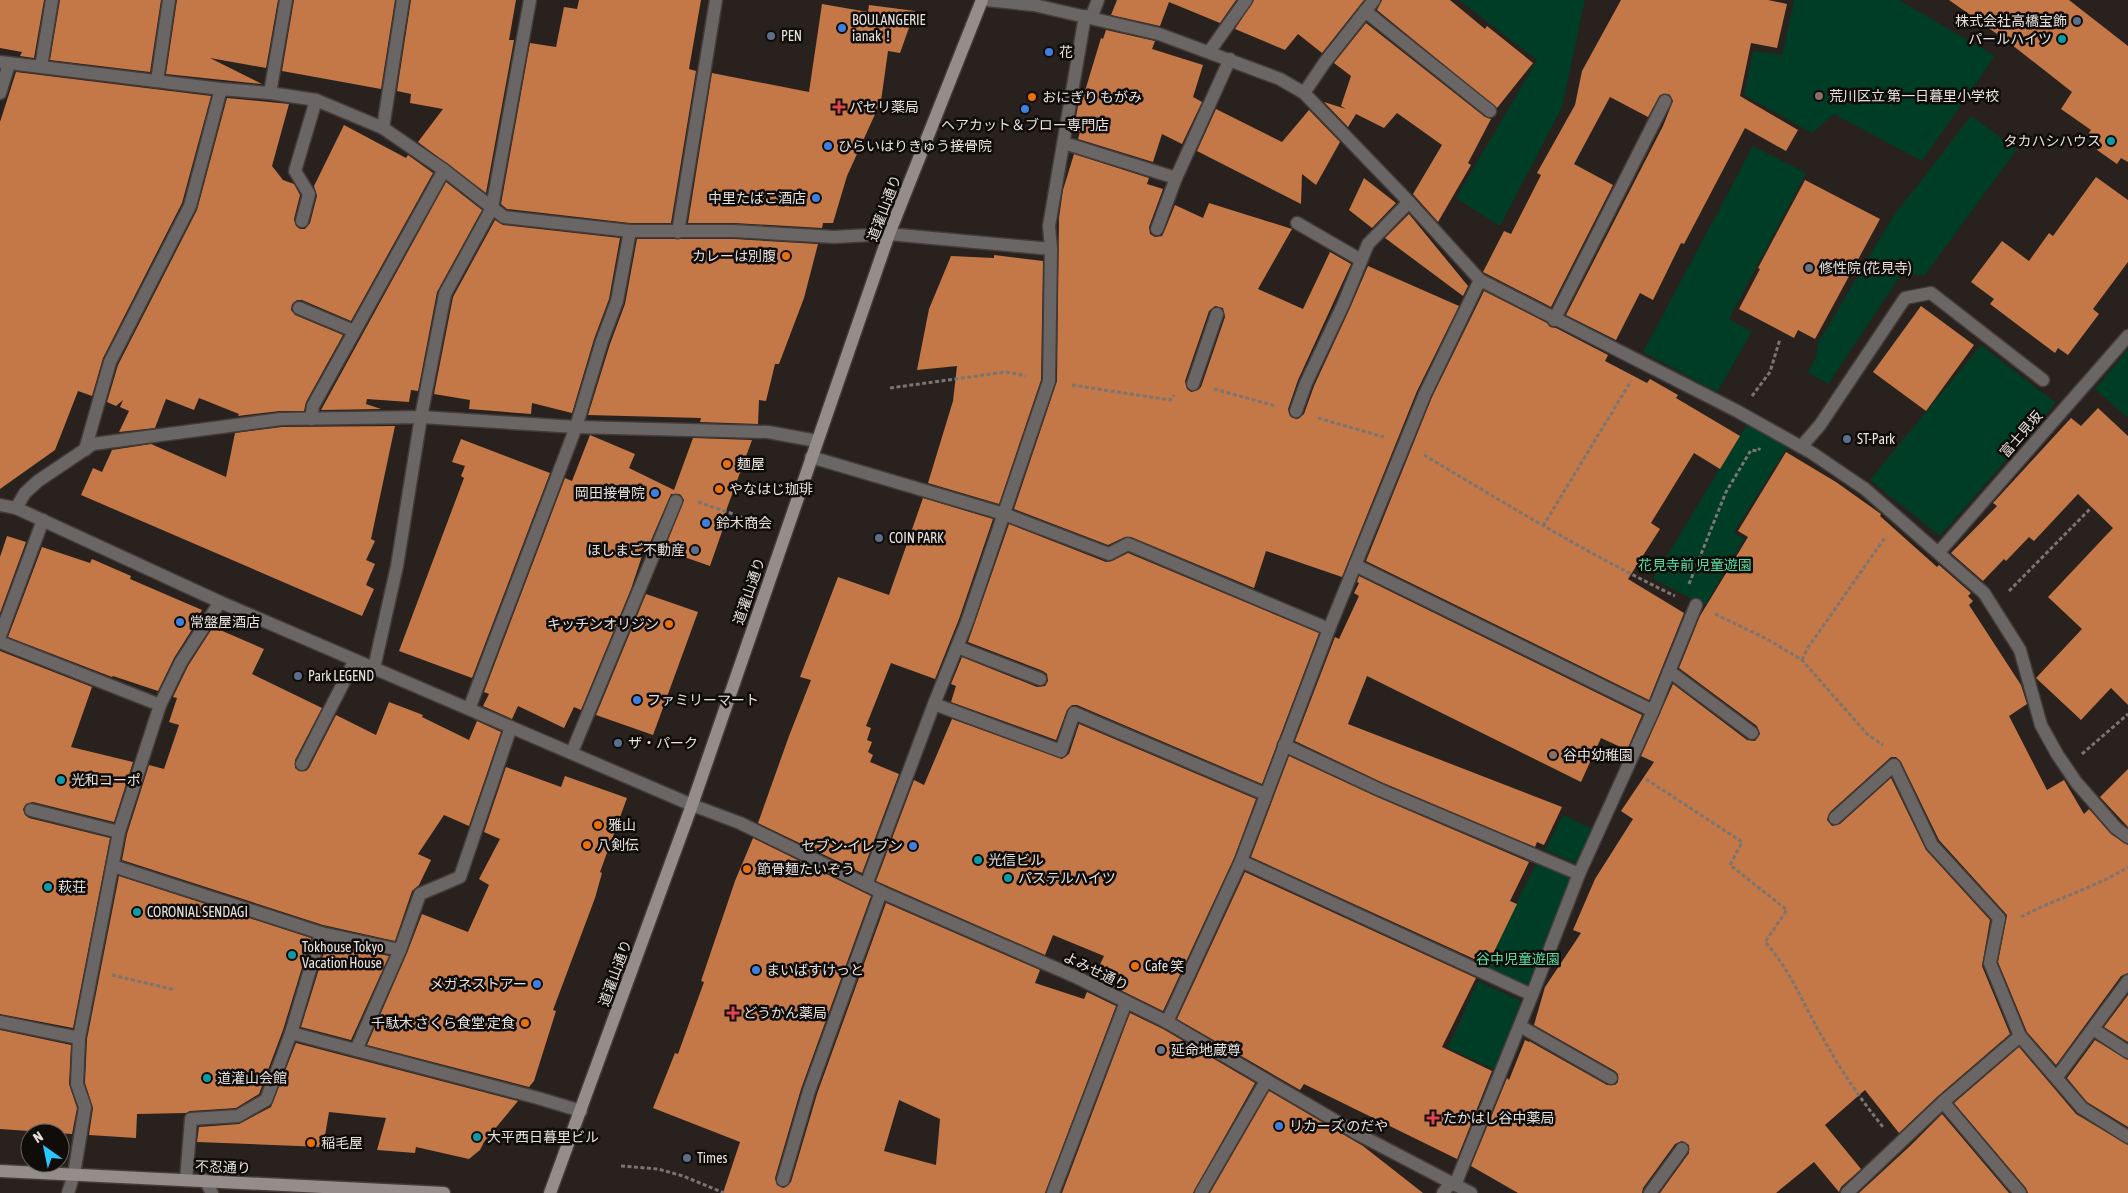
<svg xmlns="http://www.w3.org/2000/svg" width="2128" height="1193" font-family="'Asap Condensed','Noto Sans JP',sans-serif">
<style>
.green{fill:#003d26}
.building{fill:#c47847;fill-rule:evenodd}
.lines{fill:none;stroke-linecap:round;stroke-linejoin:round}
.service-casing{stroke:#433c38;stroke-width:15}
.minor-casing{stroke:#433c38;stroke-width:15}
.secondary-casing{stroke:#433c38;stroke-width:15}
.path{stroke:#7b7471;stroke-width:3;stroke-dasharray:4 2.5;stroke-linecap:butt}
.service{stroke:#6b6666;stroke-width:12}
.minor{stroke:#6b6666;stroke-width:12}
.secondary{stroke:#948d8b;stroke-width:12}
.service-dot{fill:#5c6f8a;stroke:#0f0c0a;stroke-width:2}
.shop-dot{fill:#3f7fe0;stroke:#0f0c0a;stroke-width:2}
.culture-dot{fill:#0f9aa8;stroke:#0f0c0a;stroke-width:2}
.education-dot{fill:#8d6e63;stroke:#0f0c0a;stroke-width:2}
.food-dot{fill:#e8710a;stroke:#0f0c0a;stroke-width:2}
.health-dot{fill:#e0444e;stroke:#0f0c0a;stroke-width:2}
.worship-dot{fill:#6b7280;stroke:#0f0c0a;stroke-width:2}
.labels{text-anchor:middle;stroke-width:5;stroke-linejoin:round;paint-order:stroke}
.poi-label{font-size:14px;fill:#e6e1de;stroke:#0f0c0a;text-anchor:start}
.street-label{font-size:14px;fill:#e6e1de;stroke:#0f0c0a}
.park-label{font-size:14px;fill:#58dea3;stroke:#0f0c0a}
</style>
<rect width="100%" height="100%" fill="#29211d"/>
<g class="green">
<path d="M1459,0H1585L1562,107L1500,226L1456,198L1537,60Z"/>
<path d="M1794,0H1899L1995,56L1922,161L1834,114L1812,133L1744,95L1753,51L1782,55Z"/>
<path d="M1971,116L2017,149L1924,276L1902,273L1828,384L1808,372L1816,357L1818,343L1892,218Z"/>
<path d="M1753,146L1806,173L1729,319L1752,332L1717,392L1643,352Z"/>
<path d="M1981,345L2056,403L1940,536L1870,480Z"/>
<path d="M2128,349V418L2095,389Z"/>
<path d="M1747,424L1788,446L1734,532L1744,539L1705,605L1653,579Z"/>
<path d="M1563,815L1593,829L1578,864L1545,850Z"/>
<path d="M1540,856L1577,881L1532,995L1482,972Z"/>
<path d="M1478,981L1521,1001L1494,1069L1448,1048Z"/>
</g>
<g class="building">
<path d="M0,0H44L34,58L20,56L22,52L0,48Z"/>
<path d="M60,0H161L150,72L50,60Z"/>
<path d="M177,0H278L266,68L210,58L262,84L166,74Z"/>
<path d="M294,0H395L381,89L282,71Z"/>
<path d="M411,0H516L509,40H514L486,193L418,142L443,109L410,103L411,94L397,91Z"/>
<path d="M579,0H701L689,69L696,71L671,223H630L507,209L501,204L530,43L556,47L564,7L577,9Z"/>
<path d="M1117,0H1236L1220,23L1169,2L1160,26L1111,15Z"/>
<path d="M1254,0H1364L1322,53L1298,34L1285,50L1235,29Z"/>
<path d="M1382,0H1450L1485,29L1487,26L1533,63L1497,108L1377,10Z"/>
<path d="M1621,0H1768L1787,4L1777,48L1751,43L1740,96L1798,130L1786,151L1745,128L1684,244L1681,243L1653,300L1640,293L1616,340L1566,315L1663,126L1673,101L1669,94L1660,95L1648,117L1610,97L1574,164L1613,185L1551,307L1483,272L1504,231L1511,234L1541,175L1537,173L1575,105L1582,71Z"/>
<path d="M1949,0H2069L2128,46V162L2121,158L2117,164L2097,150L2100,145L2087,136L2091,130L2061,109L2072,92L2007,41Z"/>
<path d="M822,4L868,12L869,5L915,11L900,53L888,51L881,101L847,176L833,223H823L822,228L734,223H688L712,73L809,92Z"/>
<path d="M1366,23L1485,117L1491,119L1468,163L1471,165L1438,222L1413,194L1442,145L1397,113L1384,128L1356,114L1348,127L1324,102L1346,109L1341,106L1351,76L1334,63Z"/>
<path d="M1106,30L1155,41L1152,49L1203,65L1193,97L1202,102L1182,144L1162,134L1153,162L1078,139L1080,132L1077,131L1080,118L1076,117L1081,90L1085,91L1101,38L1103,39Z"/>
<path d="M16,72L211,96L182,203L103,358L92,396L78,391L55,450L0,489V122Z"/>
<path d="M227,98L289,104L272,166L283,180L294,184L300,195L294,219L296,226L300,229H305L310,223L317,196L314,186L344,125L406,158L408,155L433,173L351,321L302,300H297L292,304L291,310L295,315L343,335L306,402L304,411H280L238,416L239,414L199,398L194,410L166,399L155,428L119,432L129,411L120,407L123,400L116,406L107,402L118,365L197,210Z"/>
<path d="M1216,109L1282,142L1309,110L1340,142L1316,185L1302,174L1301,204L1197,151Z"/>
<path d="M1074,154L1149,178L1147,184L1163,189L1149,227L1150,234L1155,237L1162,236L1164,232L1175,205L1203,218L1209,203L1292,229L1258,289L1303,309L1330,252L1351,264L1298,380L1288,409L1290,416L1293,418L1298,419L1304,414L1314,386L1350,308L1368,266L1459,306L1417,391L1342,577L1266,551L1254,588L1131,537H1125L1108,545L1014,509L1057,381L1059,218L1063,190ZM1215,306L1223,308L1225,317L1201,387L1198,390L1191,392L1187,389L1185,381L1209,311Z"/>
<path d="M2096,177L2128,200V262L2093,309L2099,314L2068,355L2058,348L2055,353L1990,304L1994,299L1971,282L2002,241L2029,261L2049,233L2053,236Z"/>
<path d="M1364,178L1396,203L1372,228L1349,210Z"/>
<path d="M1805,180L1880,219L1815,339L1798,330L1794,338L1739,309L1760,269L1758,268Z"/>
<path d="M446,182L482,210L437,292L418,391L411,390L409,402L367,399L366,404L381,409L321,410Z"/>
<path d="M1409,214L1468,286L1463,296L1385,238Z"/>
<path d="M495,220L503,225L620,238L609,299L594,339L572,413L532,403L531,414L469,409L470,400L434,394L453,297Z"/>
<path d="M637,239H734L818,244L804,298L779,364H775L766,401L759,400L758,424L700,422L701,418L588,415L610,344L625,304Z"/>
<path d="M994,255L1043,261L1041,380L999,504L928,483L953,401L957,366L917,370L929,309L951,256L994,258Z"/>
<path d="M1484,291L1547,323L1550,327L1556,328L1608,355L1605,361L1647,383L1650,379L1678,395L1676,398L1740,436L1720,469L1694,453L1651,523L1660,529L1628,579L1684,613L1649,700L1366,561L1432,397Z"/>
<path d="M1921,306L1974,345L1926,411L1873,372Z"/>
<path d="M2098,408L2128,436V705L2111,688L2081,720L2036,678L2082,629L2048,597L2113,528L2078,494L2034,541L2029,537L2006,561L2004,559L1983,581L1951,553L1997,506L1993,503L2071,418L2081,426Z"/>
<path d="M395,426L371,539L375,541L366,560L375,564L366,585L374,589L362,616L81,495L93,468L102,472L112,450L151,444L226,477L235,433L282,427Z"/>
<path d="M590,435L635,454L629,468L674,490L693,438L752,440L723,519L726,520L710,566L664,550L684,500L680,494H671L649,545L646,544L631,589L581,710L574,707L564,728L518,706L512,719L483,706L489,694L484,692L565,478L572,481Z"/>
<path d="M461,439L550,473L472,678L399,651L464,478L461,476L465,466L452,462Z"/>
<path d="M1786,452L1836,482L1881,514L1880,516L1937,567L1939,565L1971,593L1968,596L1973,601L1969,605L2021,685L2027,704L2009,716L2047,790L2064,780L2084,814L2089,809L2111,834L2128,845V973L2121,976L2056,1065L2027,1032L1998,962L2007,915L1939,840L1901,762L1896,757H1891L1830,812L1827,820L1832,826L1840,824L1891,778L1926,850L1990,920L1982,966L2010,1034L1938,1096L1899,1133L1865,1090L1825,1125L1861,1169L1841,1187L1839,1192L1814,1162L1776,1193H1660L1689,1153V1145L1682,1141L1675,1144L1643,1188L1642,1193H1518L1471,1166L1507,1078L1509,1080L1525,1040L1529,1042V1041L1607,1085H1615L1618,1082V1074L1615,1071L1534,1025L1545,987L1581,933L1573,930L1595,879L1633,819L1621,811L1654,762L1641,756L1673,684L1747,740L1755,741L1760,734L1757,726L1679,668L1700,616L1748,537L1738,531Z"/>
<path d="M923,498L993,519L959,619L935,679L891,663L866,726L871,728L867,740L872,742L868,752L873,755L870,762L899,774L862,873L758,823L789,736L811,680L800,677L838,577L889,595Z"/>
<path d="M1009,524L1106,562L1112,561L1128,553L1319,633L1262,784L1077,705H1072L1067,710L1056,740L951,702L956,686L951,684L962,657L1037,687L1045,686L1048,681L1047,674L1043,671L968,642Z"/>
<path d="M7,536L26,542L0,613V557Z"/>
<path d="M42,547L90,563L92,559L131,576L130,579L202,610L197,620H198L174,658L158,691L113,676L112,677L8,637Z"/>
<path d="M1359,576L1642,715L1627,750L1601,738L1581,782L1367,676L1348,724L1562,807L1544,845L1537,842L1535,847L1381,782L1295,741L1335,637L1339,639L1359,596L1354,593L1359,583L1357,582Z"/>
<path d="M646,594L698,612L653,735L596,715Z"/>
<path d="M213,627L264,649L252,674L322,708L295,760V768L299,771H306L309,768L336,715L376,735L389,702L423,715L422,717L469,740L477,721L501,732L469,826L444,815L418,854L431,860L419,885L412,891L395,941L323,925L122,860L127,834L149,765L164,769L179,725L169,722L177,698L173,697L188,666Z"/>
<path d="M0,651L92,687L71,747L133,762L114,822L33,802L26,804L23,809L25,815L29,818L110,838L73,1028L0,1014Z"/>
<path d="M952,719L1062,759L1069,754L1079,724L1256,799L1234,858L1163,1011L1094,977L1104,956L1053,935L1045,955L876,881L914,780L924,785Z"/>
<path d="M1289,756L1375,796L1529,862L1510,901L1517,904L1489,962L1484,960L1483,963L1251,857Z"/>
<path d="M506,767L561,787L565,776L627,798L600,872L602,873L595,898L553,1010L556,1011L534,1081L529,1087L367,1045L407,953L422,914L468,932L489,885L479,879L500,839L484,832Z"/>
<path d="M2128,769V827L2100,797Z"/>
<path d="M753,838L871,896L801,1089L775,1178L777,1185L784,1188L791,1182L817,1094L886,903L1040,970L1035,983L1084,999L1087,992L1116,1006L1045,1193H723L740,1142L653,1108L675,1053L678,1054L704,982L701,981L735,881ZM899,1100L940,1119L936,1165L884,1151Z"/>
<path d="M1245,872L1476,978L1442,1047L1492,1071L1457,1159L1304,1084L1300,1090L1177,1019Z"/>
<path d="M119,876L311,938L283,1030L259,1094L236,1108L190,1111L186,1113L137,1114L136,1138L89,1135L93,1108L85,1083L87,1039Z"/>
<path d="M327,943L389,956L351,1040L301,1027Z"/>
<path d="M2128,995V1042L2104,1027Z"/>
<path d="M1130,1013L1163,1029L1255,1083L1193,1193H1062Z"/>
<path d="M0,1030L71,1045L69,1084L77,1108L72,1134L0,1129Z"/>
<path d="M2095,1040L2128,1060V1127L2087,1102L2067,1078Z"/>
<path d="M296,1043L518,1101L484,1142L480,1150L469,1159L416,1147L415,1153L377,1150L386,1118L329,1112L323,1147L197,1142L199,1127L239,1124L271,1107Z"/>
<path d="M2019,1047L2076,1114L2128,1145V1193H2028L2026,1188L1954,1103Z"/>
<path d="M1269,1091L1363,1146L1423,1193H1210Z"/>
<path d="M1942,1114L2009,1193H1859L1910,1146Z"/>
</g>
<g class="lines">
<defs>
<g id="service">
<path d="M1365,11L1490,111"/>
<path d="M1091,18L1098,0"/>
<path d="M1209,52L1246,0"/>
<path d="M0,62L221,89L270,93L316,100L383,128L444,170L504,217L630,231H734L834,237L889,234L1051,249"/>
<path d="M41,67L52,0"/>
<path d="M157,81L169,0"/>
<path d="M0,93L9,64"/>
<path d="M270,93L286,0"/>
<path d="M1304,93L1325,62L1374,0"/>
<path d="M383,128L403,0"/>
<path d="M1064,143L1176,178L1230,59"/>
<path d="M302,221L309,194L295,171L316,100"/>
<path d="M1297,223L1361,260"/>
<path d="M1157,229L1176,178"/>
<path d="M678,232L716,0"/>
<path d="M299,308L354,331"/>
<path d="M1554,320L1665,101"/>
<path d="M1193,384L1217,314"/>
<path d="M1296,411L1306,383L1343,305L1368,244L1409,202"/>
<path d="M311,419L313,406L444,170"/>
<path d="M1801,447L1820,425L1905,298L1931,293L2043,380"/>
<path d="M85,450L110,362L190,206L221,89"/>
<path d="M811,457L1004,514L1109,554L1128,544L1329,629"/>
<path d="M16,508L25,493L38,481L93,444L281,419L421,417L576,427L768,432L817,441"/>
<path d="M1355,565L1653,711"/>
<path d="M0,636L43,520"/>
<path d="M0,642L160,705"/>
<path d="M957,647L1040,679"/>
<path d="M374,668L397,566L421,417L445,294L492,208"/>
<path d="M1669,671L1752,733"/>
<path d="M934,704L1061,751L1074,713L1265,794"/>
<path d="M469,709L576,427L602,341L617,301L630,231"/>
<path d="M1284,745L1378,789L1579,874"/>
<path d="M572,752L676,501"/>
<path d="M302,764L355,660"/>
<path d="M31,810L119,832"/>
<path d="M1835,818L1894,765L1932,845L1999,918L1990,963L2020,1036L2082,1108L2128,1137"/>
<path d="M1241,861L1532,995"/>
<path d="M113,866L321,933L400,950L420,894L460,877L511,727"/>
<path d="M866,885L934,704L967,622L1049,381L1051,249L1049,226L1085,16"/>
<path d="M0,1022L79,1038"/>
<path d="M1167,1022L1241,861L1329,629L1425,394L1480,280"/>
<path d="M1520,1026L1611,1078"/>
<path d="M291,1033L538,1098L581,1111"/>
<path d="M356,1050L400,950"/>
<path d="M1943,1102L2020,1193"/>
<path d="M186,1180L191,1119L238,1116L266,1100L291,1033L321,933"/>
<path d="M783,1180L809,1091L881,892"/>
<path d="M1455,1185L1532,995L1579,874L1653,711L1696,605"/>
<path d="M1053,1193L1126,1002"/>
<path d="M1201,1193L1266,1081"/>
<path d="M1443,1193L1451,1183"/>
<path d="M1650,1193L1682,1149"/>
<path d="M1847,1193L1943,1102L2020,1036"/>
</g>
<g id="minor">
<path d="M986,0L1034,5L1159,34L1280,79L1304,93L1409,202L1480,280L1737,411L1812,453L1865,489L1984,593L2020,650L2041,725L2057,754L2076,782L2116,828L2128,837"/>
<path d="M492,208L530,0"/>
<path d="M0,505L16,508L220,602L692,805L740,823L881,892L1076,977L1167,1022L1358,1134L1471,1193"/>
<path d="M1939,552L2128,336"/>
<path d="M2093,1029L2128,1052"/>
<path d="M2057,1077L2128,981"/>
<path d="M205,1180L212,1193"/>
<path d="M68,1193L74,1174L85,1107L77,1084L79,1038L119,832L160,705L181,662L220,602"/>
</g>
<g id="secondary">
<path d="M0,1171L444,1193"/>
<path d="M550,1193L692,805L889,234L982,0"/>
</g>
</defs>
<use href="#service" class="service-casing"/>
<use href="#minor" class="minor-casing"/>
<use href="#secondary" class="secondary-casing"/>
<g class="path">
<path d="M1072,385L1170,400L1174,395"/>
<path d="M890,388L1006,372L1026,376"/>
<path d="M1214,389L1276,406"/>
<path d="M1752,396L1770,372L1780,339"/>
<path d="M1318,418L1384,437"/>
<path d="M1424,455C1506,504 1588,554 1675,596"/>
<path d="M698,502L742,517"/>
<path d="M1543,526L1631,381"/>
<path d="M1689,584L1726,492L1751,450L1758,451L1760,448"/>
<path d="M2009,591L2090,509"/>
<path d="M1715,614L1767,639L1802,660L1867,734L1883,745"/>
<path d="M1802,660L1807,649L1886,536"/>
<path d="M2082,754L2128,714"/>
<path d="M1646,779L1742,842L1730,865L1787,910L1765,942C1787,966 1800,996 1815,1024C1835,1061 1857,1095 1883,1127"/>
<path d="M2021,917C2056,898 2095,888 2128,867"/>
<path d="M112,975L175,990"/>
<path d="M621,1166L658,1169L683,1176L724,1193"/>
</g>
<use href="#service" class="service"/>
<use href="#minor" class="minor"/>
<use href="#secondary" class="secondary"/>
</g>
<g class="service-dot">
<circle cx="2077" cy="21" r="5"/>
<circle cx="771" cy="36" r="5"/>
<circle cx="1847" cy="439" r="5"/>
<circle cx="879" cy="538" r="5"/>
<circle cx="695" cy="550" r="5"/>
<circle cx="298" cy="676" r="5"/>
<circle cx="618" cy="743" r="5"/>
<circle cx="687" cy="1158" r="5"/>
</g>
<g class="shop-dot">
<circle cx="842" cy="28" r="5"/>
<circle cx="1049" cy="52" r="5"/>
<circle cx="1025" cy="109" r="5"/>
<circle cx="828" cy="146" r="5"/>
<circle cx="816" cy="198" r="5"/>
<circle cx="655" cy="493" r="5"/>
<circle cx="706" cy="523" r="5"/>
<circle cx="180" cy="622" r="5"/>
<circle cx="637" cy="700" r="5"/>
<circle cx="913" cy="846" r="5"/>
<circle cx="756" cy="970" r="5"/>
<circle cx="537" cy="984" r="5"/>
<circle cx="1279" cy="1126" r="5"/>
</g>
<g class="culture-dot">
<circle cx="2062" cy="39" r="5"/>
<circle cx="2111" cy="141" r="5"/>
<circle cx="61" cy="780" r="5"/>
<circle cx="978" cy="860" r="5"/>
<circle cx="1008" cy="878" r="5"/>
<circle cx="48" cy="887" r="5"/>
<circle cx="137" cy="912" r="5"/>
<circle cx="292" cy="955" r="5"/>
<circle cx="207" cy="1078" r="5"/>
<circle cx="477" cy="1137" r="5"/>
</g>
<g class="education-dot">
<circle cx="1819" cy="96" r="5"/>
<circle cx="1553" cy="755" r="5"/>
</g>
<g class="food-dot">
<circle cx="1032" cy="97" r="5"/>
<circle cx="786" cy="256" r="5"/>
<circle cx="727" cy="464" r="5"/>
<circle cx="719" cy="489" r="5"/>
<circle cx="669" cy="624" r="5"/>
<circle cx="598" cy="825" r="5"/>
<circle cx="587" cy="845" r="5"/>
<circle cx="747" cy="869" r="5"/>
<circle cx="1135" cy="966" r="5"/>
<circle cx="525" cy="1023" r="5"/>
<circle cx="311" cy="1143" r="5"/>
</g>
<g class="health-dot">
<path d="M836.5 99.5h5v5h5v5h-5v5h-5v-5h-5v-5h5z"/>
<path d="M730.5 1005.5h5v5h5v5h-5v5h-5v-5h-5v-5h5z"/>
<path d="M1430.5 1110.5h5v5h5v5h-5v5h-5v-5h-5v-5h5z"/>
</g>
<g class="worship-dot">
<circle cx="1809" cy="268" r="5"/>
<circle cx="1161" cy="1050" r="5"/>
</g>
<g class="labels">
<g class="poi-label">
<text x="852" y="25">BOULANGERIE<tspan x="852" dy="16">ianak！</tspan></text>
<text x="2067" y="26" text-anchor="end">株式会社高橋宝飾</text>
<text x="781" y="41">PEN</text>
<text x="2052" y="44" text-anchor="end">パールハイツ</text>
<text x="1059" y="57">花</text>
<text x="1829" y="101">荒川区立 第一日暮里小学校</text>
<text x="1042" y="102">おにぎり もがみ</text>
<text x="849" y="112">パセリ薬局</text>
<text x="1025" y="130" text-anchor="middle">ヘアカット＆ブロー専門店</text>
<text x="2101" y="146" text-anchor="end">タカハシハウス</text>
<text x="838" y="151">ひらいはりきゅう接骨院</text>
<text x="806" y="203" text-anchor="end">中里たばこ酒店</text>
<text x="776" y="261" text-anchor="end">カレーは別腹</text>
<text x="1819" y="273">修性院 (花見寺)</text>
<text x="1857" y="444">ST-Park</text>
<text x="737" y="469">麺屋</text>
<text x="729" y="494">やなはじ珈琲</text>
<text x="645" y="498" text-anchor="end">岡田接骨院</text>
<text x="716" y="528">鈴木商会</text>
<text x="889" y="543">COIN PARK</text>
<text x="685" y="555" text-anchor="end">ほしまご不動産</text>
<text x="190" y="627">常盤屋酒店</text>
<text x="659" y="629" text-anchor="end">キッチンオリジン</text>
<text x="308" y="681">Park LEGEND</text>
<text x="647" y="705">ファミリーマート</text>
<text x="628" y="748">ザ・パーク</text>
<text x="1563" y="760">谷中幼稚園</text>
<text x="71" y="785">光和コーポ</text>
<text x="608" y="830">雅山</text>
<text x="597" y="850">八剣伝</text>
<text x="903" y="851" text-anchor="end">セブン-イレブン</text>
<text x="988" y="865">光信ビル</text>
<text x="757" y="874">節骨麺たいぞう</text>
<text x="1018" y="883">パステルハイツ</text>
<text x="58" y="892">萩荘</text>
<text x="147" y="917">CORONIAL SENDAGI</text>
<text x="302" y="952">Tokhouse Tokyo<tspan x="302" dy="16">Vacation House</tspan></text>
<text x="1145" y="971">Cafe 笑</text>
<text x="766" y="975">まいばすけっと</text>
<text x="527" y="989" text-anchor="end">メガネストアー</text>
<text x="743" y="1018">どうかん薬局</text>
<text x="515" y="1028" text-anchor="end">千駄木 さくら食堂 定食</text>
<text x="1171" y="1055">延命地蔵尊</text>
<text x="217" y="1083">道灌山会館</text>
<text x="1443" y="1123">たかはし谷中薬局</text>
<text x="1289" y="1131">リカーズ のだや</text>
<text x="487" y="1142">大平西日暮里ビル</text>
<text x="321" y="1148">稲毛屋</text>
<text x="697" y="1163">Times</text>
</g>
<g class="street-label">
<text transform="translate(884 208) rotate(-69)" y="5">道灌山通り</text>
<text transform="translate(2021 434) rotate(-49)" y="5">富士見坂</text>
<text transform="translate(749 591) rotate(-71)" y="5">道灌山通り</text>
<text transform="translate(1096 971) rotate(26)" y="5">よみせ通り</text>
<text transform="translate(615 973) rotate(-70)" y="5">道灌山通り</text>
<text transform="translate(223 1167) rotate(2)" y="5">不忍通り</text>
</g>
<g class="park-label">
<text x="1695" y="570">花見寺前 児童遊園</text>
<text x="1518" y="964">谷中児童遊園</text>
</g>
</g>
<g transform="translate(45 1148) rotate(327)"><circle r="24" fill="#0f0c0a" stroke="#65615f"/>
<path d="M0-4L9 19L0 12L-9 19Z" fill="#27c8ff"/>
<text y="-8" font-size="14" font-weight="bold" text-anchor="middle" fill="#e6e1de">N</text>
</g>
</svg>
